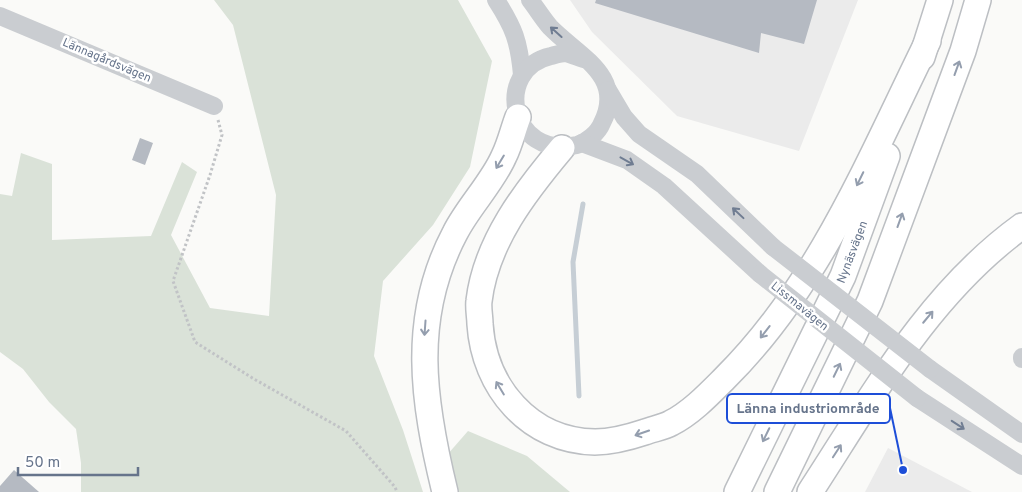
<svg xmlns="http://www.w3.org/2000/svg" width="1022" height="492" font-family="Overpass,sans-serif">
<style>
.built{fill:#ebebeb}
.green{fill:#dae2d8}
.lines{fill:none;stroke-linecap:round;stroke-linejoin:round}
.stream{stroke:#c6ced5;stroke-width:5}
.building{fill:#b5bac2}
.highway-casing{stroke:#bcbfc3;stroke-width:28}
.path{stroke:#c1c3c6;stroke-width:3;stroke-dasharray:2.5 2.5;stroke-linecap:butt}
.minor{stroke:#cacdd1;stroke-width:18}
.highway{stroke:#fff;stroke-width:25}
.minor-bridge{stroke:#cacdd1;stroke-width:18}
.oneway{stroke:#707d92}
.oneway2{stroke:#949eae}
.labels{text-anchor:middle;stroke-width:5;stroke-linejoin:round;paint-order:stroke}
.street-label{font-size:12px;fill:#66748b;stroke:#fff}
.leader{fill:none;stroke:#1d4ed8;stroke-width:2}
.callout-dot{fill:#1d4ed8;stroke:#fff;stroke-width:2}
.callout{fill:#fff;stroke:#1d4ed8;stroke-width:2}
.callout-label{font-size:14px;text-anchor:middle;font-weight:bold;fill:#66748b}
</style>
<rect width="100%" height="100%" fill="#fafaf8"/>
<g class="built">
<path d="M570,0H858L799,151L677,116L592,32Z"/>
<path d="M888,448L972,492H865Z"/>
</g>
<g class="green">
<path d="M214,0H458L492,61L470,167L433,225L383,281L374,356L403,430L423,492H81V463L76,429L49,402L23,369L0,352V194L12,196L21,153L52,164V240L151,236L182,162L197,172L171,235L210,308L269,316L276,195L233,25Z"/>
<path d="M468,431L527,456L570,492H457L447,455Z"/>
</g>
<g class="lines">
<path class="stream" d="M579,396L573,262L583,204"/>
</g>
<g class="building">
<path d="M596,0H817L804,44L761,33L759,53L595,3Z"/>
<path d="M140,138L153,143L145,165L132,160Z"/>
<path d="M14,470L39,492H0V486Z"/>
</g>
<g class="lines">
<defs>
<g id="highway">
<path d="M922,57L940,0"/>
<path d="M562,148C525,192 486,242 479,301C478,308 480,317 480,324C484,387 529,441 595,442C611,442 630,437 645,432C653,429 664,427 671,423C691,413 709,394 725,378C819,285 870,158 928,41"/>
<path d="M445,492C423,402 410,318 455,233C468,207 493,182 504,156C510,144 513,130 518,117"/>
<path d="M737,492L843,276L887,156"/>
<path d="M777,492L870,301L963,51L978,0"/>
<path d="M810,492C872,397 928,294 1022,226"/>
</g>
</defs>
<use href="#highway" class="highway-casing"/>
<path class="path" d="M218,120L222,135L210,175L173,281L195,342L254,379L346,431L395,487L397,492"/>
<g class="minor">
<path d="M496,0C514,28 519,41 522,75"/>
<path d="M530,0C537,9 543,19 550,27C578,56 626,76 602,123C598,133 587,142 577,145C509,160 493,69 551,56C555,55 561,53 566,53C573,55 580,58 587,60"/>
<path d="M0,16L214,106"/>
<path d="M608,90L624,117L639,134L697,174L773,247"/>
<path d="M582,143L627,160L664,186L760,274"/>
<path d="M1022,357V359"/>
<path d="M930,369L1022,434"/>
<path d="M917,398L1022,466"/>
</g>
<use href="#highway" class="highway"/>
<g class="minor-bridge">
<path d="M773,247L930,369"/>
<path d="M760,274L917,398"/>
</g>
</g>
<defs><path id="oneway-shaft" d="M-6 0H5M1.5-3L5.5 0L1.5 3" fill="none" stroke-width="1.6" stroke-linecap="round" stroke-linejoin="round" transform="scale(1.25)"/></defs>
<g class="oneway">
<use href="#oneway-shaft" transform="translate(556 32) rotate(-138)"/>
<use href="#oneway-shaft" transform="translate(627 161) rotate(29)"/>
<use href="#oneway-shaft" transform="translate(738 213) rotate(-137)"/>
<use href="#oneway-shaft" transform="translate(958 425) rotate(33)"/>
</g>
<g class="oneway2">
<use href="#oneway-shaft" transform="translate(957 68) rotate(-70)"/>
<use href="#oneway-shaft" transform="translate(500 162) rotate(121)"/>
<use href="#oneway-shaft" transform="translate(860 179) rotate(116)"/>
<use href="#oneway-shaft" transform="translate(900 220) rotate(-70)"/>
<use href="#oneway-shaft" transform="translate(928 317) rotate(-50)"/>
<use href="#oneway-shaft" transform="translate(425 328) rotate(94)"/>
<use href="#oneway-shaft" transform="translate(765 332) rotate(128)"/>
<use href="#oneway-shaft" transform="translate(837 370) rotate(-64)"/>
<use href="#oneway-shaft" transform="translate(500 388) rotate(-121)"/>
<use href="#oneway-shaft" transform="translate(642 433) rotate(161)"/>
<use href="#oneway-shaft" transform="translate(766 435) rotate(116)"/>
<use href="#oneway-shaft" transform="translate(837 451) rotate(-57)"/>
</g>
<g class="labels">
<g class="street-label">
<text transform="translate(107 60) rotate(23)" y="4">Lännagårdsvägen</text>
<text transform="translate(852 252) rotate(-69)" y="4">Nynäsvägen</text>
<text transform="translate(800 306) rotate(39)" y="4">Lissmavägen</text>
</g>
</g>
<path class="leader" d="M903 470L890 408"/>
<circle class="callout-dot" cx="903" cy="470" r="5"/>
<rect class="callout" x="727" y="394" width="163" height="29" rx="5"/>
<g class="callout-label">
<text x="808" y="413">Länna industriområde</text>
</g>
<path d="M18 467v8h120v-8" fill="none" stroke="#66748b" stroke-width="2.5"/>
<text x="25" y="467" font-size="15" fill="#66748b" stroke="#ffffff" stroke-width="4" paint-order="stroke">50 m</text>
</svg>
